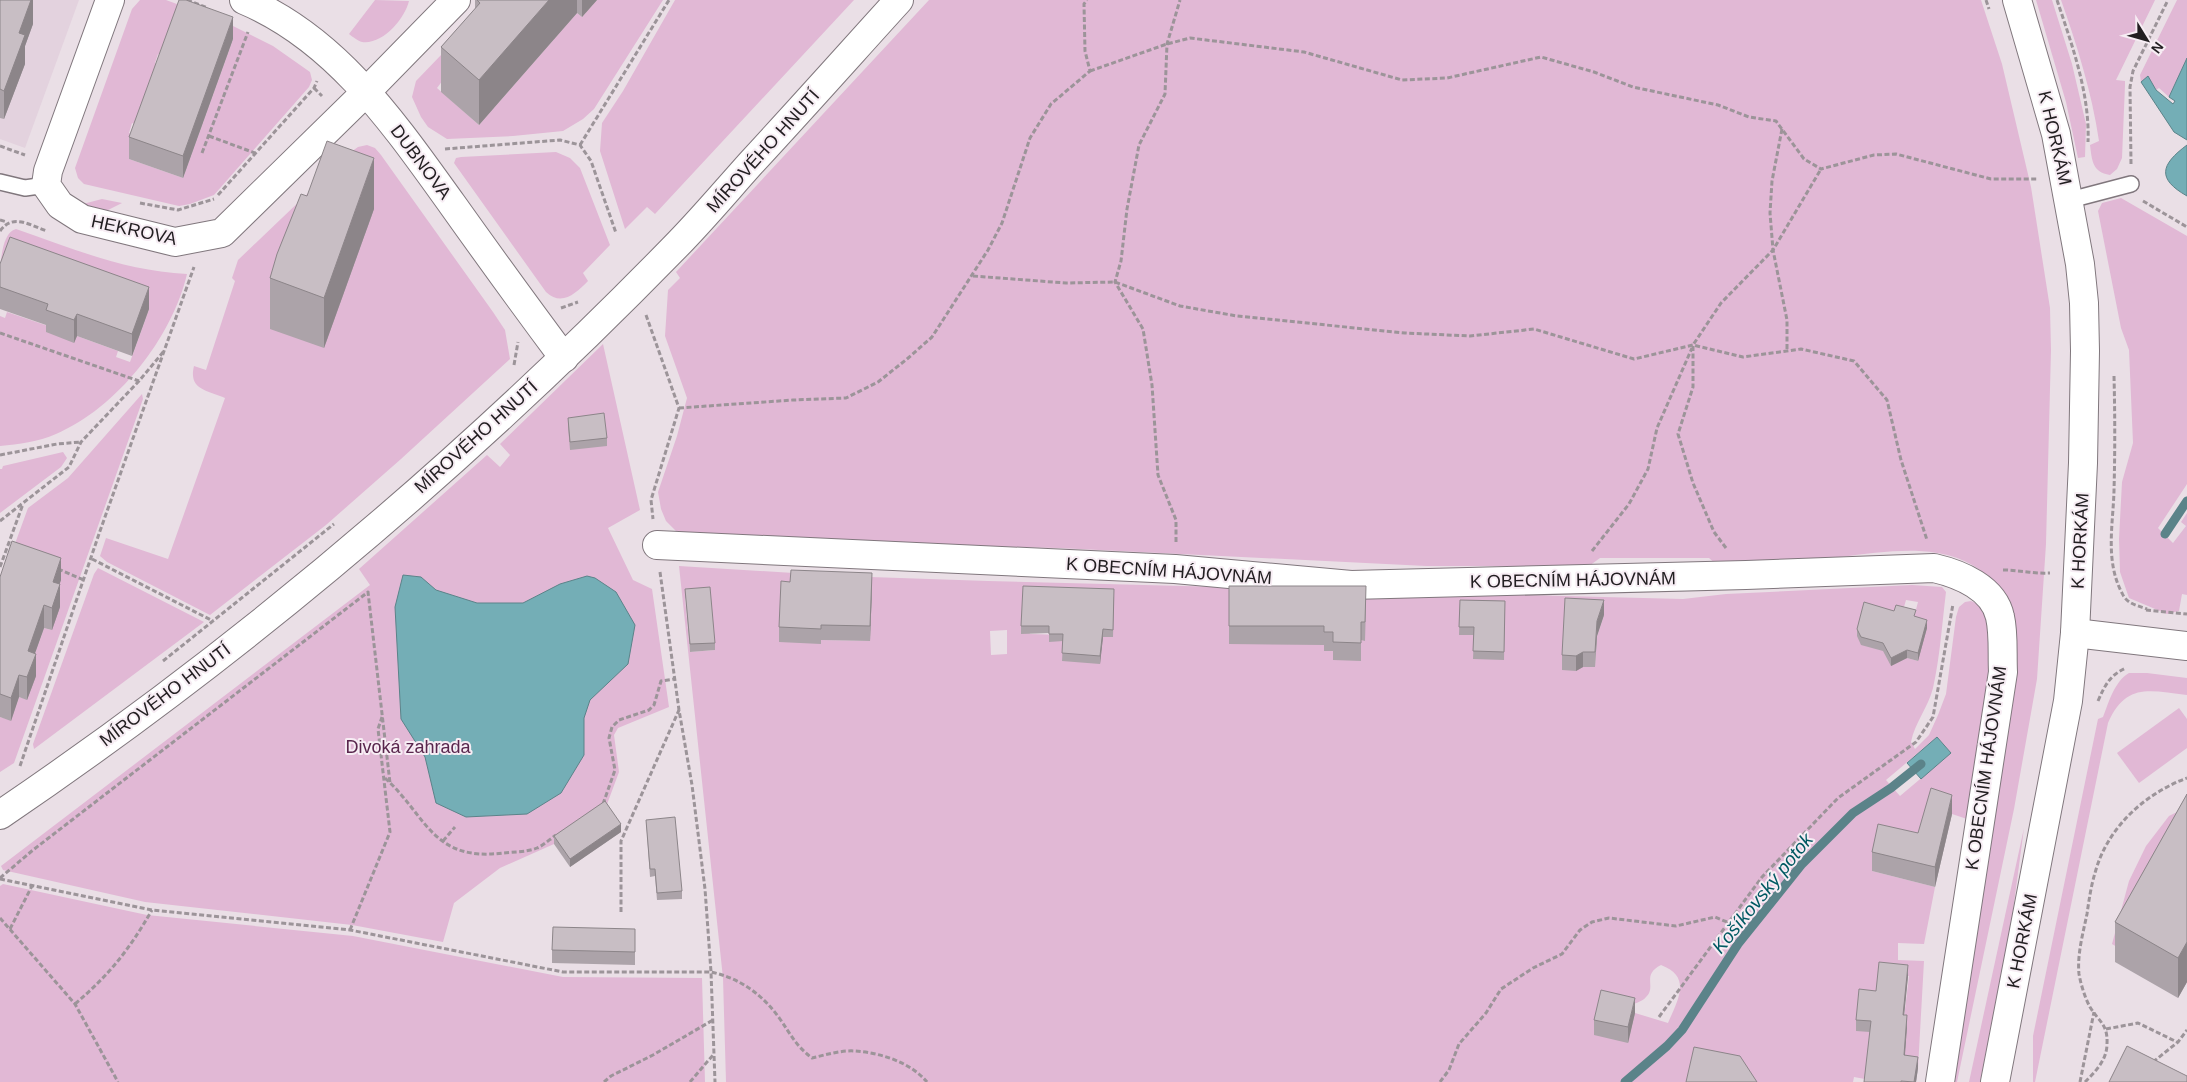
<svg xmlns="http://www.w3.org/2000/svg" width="2187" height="1082" font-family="Arial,sans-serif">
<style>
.built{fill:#e3d2de}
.green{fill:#e1b8d5;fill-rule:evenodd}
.water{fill:#74aeb6;stroke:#5b8389}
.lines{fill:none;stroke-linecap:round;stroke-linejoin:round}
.stream{stroke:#5b8389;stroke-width:9}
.lane-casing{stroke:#80777d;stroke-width:18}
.street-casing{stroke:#80777d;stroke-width:30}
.secondary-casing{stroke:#80777d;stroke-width:30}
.path{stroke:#9c9499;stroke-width:3;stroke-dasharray:5 2.5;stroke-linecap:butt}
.lane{stroke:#fff;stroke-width:15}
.street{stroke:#fff;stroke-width:28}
.secondary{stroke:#fff;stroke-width:28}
.wall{fill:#aca3a9}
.shaded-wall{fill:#8c8589}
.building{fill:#c8bec4;stroke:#8c8589}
.labels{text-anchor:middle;stroke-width:4;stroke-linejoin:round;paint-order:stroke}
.street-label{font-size:18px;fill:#221e21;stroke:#f7edf4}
.park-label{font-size:18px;fill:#59264d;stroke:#f7edf4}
.water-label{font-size:19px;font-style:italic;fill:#005962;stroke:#f7edf4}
</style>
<rect width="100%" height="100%" fill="#eadfe6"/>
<path class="built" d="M0,0H79L25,148L0,139Z"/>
<g class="green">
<path d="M140,0H166L223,21L273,46L310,72L312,80L309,87L214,195L190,204L179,206L84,184L78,178L75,168L132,9ZM179,20L233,39L183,178L129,159L134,145L141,147L144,138L129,133L132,123L147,129L155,106L149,103L159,75L166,78L169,69L155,63L158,54L172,60L180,37L174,34Z"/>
<path d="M375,0L409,1C405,18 383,45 362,42C358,41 353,37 349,34Z"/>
<path d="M494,0L446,76L437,88L479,125L577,13L582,17L597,0H663L594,109L583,119L563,131L513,136L447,139L428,127L421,117L412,97L416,81Z"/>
<path d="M675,0H854L655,214L647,207L625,229L600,151L602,123L623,91Z"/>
<path d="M929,0H1981L2002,64L2031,187L2050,308L2051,350L2046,544L2037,679L2014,809L1957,1082H1953L2017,641C2012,585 1975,553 1919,551C1893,550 1866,554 1840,557C1799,560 1759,563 1718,566L1709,558H1600L1589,566H1426L1058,548L812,542L677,532L666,521L661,509L658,492L677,436L687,398L665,336L668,290L680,278L676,272Z"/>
<path d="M2036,0H2052L2072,64L2086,124L2085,157L2078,158L2066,102Z"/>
<path d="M2061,0H2155L2116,80L2125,81V85L2122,158L2117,169L2110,175C2092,172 2092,160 2090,145L2099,141C2092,93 2077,45 2061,0Z"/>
<path d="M2177,0H2187V58L2169,97L2159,88L2156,90L2148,77L2141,82L2140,75Z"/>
<path d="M367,145L375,148L381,155L493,312L505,330L510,359L401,459L326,525L210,615L107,562L100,556L106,538L168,559L225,398C208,390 188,390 194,366L206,370L235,281L232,278L238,260L351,152L358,147Z"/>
<path d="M556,152L570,158L580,168L610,245L583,273L588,281C576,293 562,307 546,292L454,163L456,158L461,157Z"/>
<path d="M2121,198L2187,236V484L2158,528L2173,543L2186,526L2181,522L2187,513V595L2182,594L2179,611L2167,614L2129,598L2120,572L2119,539L2122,482L2133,443L2129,350L2121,328L2098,211L2102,203Z"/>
<path d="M102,199L122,203L96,216L79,205Z"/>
<path d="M16,229C74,249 125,271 187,274C172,338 117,408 56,434C38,442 19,444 0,446V316L5,318L7,312L48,326L74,342L77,336L118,351L116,357L130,362L149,309L0,286C0,270 0,233 16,229Z"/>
<path d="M603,344L640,510L608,528L633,580L652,589L669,707L618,728L614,735L619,772L606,807L554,844L500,868L454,903L443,942L352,925L145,902L3,870L1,866L370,585L359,569L487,455L500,467L510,455L500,444Z"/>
<path d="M142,394L143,399L14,763L0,772V717L11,720L19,697L27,699L28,673L44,628L52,630L0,611V585L28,508L68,478Z"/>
<path d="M63,452L67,458L61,467L0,513V469H2L3,466Z"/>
<path d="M679,566L841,576L988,581L1683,599L1726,594L1912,585L1942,587L1946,592C1942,624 1940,657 1933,688C1928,708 1915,722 1911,742L1915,749L1929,735L1938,715L1946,694L1956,617L1959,607L1965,602L1971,601L1978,604L1984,611L1992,646L1967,819L1952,814L1918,853L1872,871L1935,887L1924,944L1898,943V960L1924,961L1918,1068L1865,1079L1854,1077L1853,1082H726L723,978ZM872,588L870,641L821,640V644L781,596ZM685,597L715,650L690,652ZM1906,600L1918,602L1914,617L1918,661L1886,652L1900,606L1904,607ZM1604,615L1597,636L1595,667H1582ZM1025,626L1063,635L1030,634ZM1007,630V654L991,655L990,631ZM1325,639L1365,640H1361L1360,661L1333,651ZM1937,737L1951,753L1900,796L1886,780ZM1661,965C1693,977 1677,1001 1668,1023L1635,1013L1628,1042L1631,1005C1636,1003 1643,1001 1646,997C1657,987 1641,975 1661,965ZM1879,973L1909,976L1903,1026L1876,1002Z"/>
<path d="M98,568L204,622L34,749L33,744L94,574Z"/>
<path d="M2129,673H2147L2187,678V695C2150,691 2126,682 2108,723L2035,1082H2033V1036L2098,719L2103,717C2109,702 2114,682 2129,673Z"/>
<path d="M2179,708L2187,719V748L2139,783L2117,753Z"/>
<path d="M2187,807L2122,950L2112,944L2129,881L2146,846L2169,816Z"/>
<path d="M2024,828L2012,918L1980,1082H1969Z"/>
<path d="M3,884L147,915L353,936L563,977L702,978L705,1082H0V886Z"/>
</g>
<g class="water">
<path d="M2187,58V140L2174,132L2141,82L2148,76L2156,90L2173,104L2175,101L2169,97Z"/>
<path d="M2187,145V196C2157,179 2160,165 2187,145Z"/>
<path d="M403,575L421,577L436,590L477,603H523L560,584L587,576L595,578L616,592L635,625L628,664L590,700L584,718V755L561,793L527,814L466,817L436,803L425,757L401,719L395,607Z"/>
<path d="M1937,737L1951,753L1921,779L1907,763Z"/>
</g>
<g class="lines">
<g class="stream">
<path d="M2165,534L2187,501"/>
<path d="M1625,1082L1667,1046L1682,1030L1738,944L1802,864L1853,813L1891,788L1921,764"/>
</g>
<defs>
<g id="lane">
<path d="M0,182L25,188L46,185"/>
<path d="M2070,200L2131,184"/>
</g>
<g id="street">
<path d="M110,0L48,171L46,185L60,205L82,219L175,242L222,233L366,92L456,0"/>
<path d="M244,0C337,39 395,125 452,204C489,256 526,307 564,358"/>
<path d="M657,545L1175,569L1351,585L1746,575L1934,568C1960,574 1994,588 2000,617C2004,634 2002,654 2003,672L1940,1082"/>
</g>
<g id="secondary">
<path d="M2075,633L2187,646"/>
<path d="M0,815C243,650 468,459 673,249C700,222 725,192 751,163C801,109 850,54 899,0"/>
<path d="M1995,1082L2068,701L2075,633L2083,463L2085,351L2084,303L2080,264L2056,134L2017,0"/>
</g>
</defs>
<use href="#lane" class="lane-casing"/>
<use href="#street" class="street-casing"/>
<use href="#secondary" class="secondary-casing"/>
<g class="path">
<path d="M187,0L208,8"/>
<path d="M1986,0L1989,9"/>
<path d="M2057,0C2072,45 2090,94 2088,142"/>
<path d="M1090,71L1167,44L1190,38L1304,52L1402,80L1447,78L1541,57L1594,72L1633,87L1718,105L1749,117L1776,121L1804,159L1821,169L1874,155L1896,154L1991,179H2038"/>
<path d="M314,88L322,96"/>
<path d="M1782,129L1772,181L1770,213L1773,250L1787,320V350"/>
<path d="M209,136L255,153"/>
<path d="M580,145L669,0"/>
<path d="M0,146L25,155"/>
<path d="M445,149L560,140L580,145L591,161L616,233"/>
<path d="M202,153L248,32"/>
<path d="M2131,164L2130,87L2133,71L2168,0"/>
<path d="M218,195L314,88L317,81"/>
<path d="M2143,201L2187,227"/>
<path d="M140,203L178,210L214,199"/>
<path d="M0,220L7,222"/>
<path d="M0,231C13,213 29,225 47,231"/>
<path d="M973,276L1066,283L1115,282L1180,306L1237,316L1405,333L1470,336L1534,329L1634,359L1693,345L1743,357L1801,349L1854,361L1887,400L1901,460L1927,540"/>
<path d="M561,308L578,302"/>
<path d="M646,315L679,408L651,500L653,519"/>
<path d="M0,333L139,381"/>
<path d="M514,365L518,342"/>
<path d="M2114,376C2115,415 2115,453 2114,491C2113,525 2105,561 2122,593C2127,604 2136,605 2147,609"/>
<path d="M679,408L793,400L846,398L878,382L907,359L932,337L988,250L1002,223L1030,138L1051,104L1090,71L1085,51L1084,4L1087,0"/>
<path d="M0,455L57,444L81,442"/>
<path d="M0,521L69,467L81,442L139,381L164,351"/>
<path d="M1176,542V520L1158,475L1152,385L1143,329L1115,282L1121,261L1127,209L1139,145L1165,94L1167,44L1180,0"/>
<path d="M1726,548L1714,532L1693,483L1678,434L1693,387V345L1721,303L1773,250L1821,169"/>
<path d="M1592,551L1629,504L1648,469L1657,428L1692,348"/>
<path d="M92,559L213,621"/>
<path d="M0,567L23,504"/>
<path d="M58,569L84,580"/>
<path d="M2003,570C2019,570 2034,574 2050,573"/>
<path d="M660,572L679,710L692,785L705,889L711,972L715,1082"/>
<path d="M2146,610L2187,614"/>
<path d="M163,661L334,524"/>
<path d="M2098,701C2105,685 2110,675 2126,668"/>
<path d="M20,766L100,531L194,267"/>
<path d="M385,778C427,816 432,862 503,853C513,852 528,852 537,848C544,845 550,839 556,835"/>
<path d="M603,804L615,770L609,738L612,727L619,720L649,710L654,705L661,681L674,679"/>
<path d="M443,841L455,827"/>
<path d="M0,878L33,850L368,592L390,783"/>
<path d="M0,879L152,910L350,930L563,972H711C740,978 763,995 780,1019C791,1035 796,1046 812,1058C825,1055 841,1050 855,1051C881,1053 910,1062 927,1082"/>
<path d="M621,912V841L679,710"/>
<path d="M0,918L75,1004L118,1082"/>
<path d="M10,929L33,884"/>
<path d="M350,930L390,832L378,729L382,717"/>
<path d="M75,1004C110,974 129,950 152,910"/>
<path d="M1659,1017L1762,877L1838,798L1916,742L1933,717L1953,604"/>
<path d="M2106,1029L2138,1023L2177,1042"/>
<path d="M2153,1062L2178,1042L2187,1030"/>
<path d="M604,1082L611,1076L653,1055L713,1020"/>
<path d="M690,1082L713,1055"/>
<path d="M1440,1082L1449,1070L1459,1044L1486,1013L1501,989L1533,968L1562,954L1580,930L1592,922L1609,918L1676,926L1715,917L1727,922"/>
<path d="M2080,1082L2094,1012"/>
<path d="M2085,1082C2095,1072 2107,1060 2107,1044C2108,1024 2099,1022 2090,1007C2085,998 2081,985 2079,974C2077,955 2083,933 2087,914C2089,900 2091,886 2095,873C2107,828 2144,794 2187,778"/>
</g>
<use href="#lane" class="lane"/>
<use href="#street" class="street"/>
<use href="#secondary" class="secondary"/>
</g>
<g class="wall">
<path d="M0,0H33V24L25,46V64L4,119L0,118Z"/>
<path d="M475,0H597L582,17L577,13L479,125L441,92V47L475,9Z"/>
<path d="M233,39L183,178L129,159V137Z"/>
<path d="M307,196L374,209L324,348L270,329V278Z"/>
<path d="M0,264L149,309L132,356L77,336L74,343L46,332V325L0,309Z"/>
<path d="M568,418L607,438V446L570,450L568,426Z"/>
<path d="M0,577L61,580L59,584L60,607L52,630L44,628L35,653L36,676L27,700L19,697L11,721L0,717Z"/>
<path d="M1229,586L1366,605L1365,641L1361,640V661L1333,660V651H1324V645L1229,644Z"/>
<path d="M872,588L870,641L821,640V644L779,642V627Z"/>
<path d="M685,589L715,643V650L690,652Z"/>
<path d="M1114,597L1113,637H1103L1100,664L1062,661L1063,641L1049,642V633L1021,634V626Z"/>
<path d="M1460,600L1505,601L1504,660L1473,659L1474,635H1459Z"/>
<path d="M1604,615L1597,636L1595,667H1583L1576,671L1562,670V655Z"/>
<path d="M1916,617L1927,628L1918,661L1907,658L1891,666L1883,651L1861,645L1857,636V629Z"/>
<path d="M2187,794V982L2178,998L2115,962V922Z"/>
<path d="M1952,814L1935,887L1872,871V852L1918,833Z"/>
<path d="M646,820L682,891V899L657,900L655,876L650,877Z"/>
<path d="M621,832L570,867L554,844V836Z"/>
<path d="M635,929V965L552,963V950Z"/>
<path d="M1908,976L1904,1015L1907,1026L1905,1055L1918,1068L1916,1082H1864L1870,1032L1856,1031V1020L1876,991Z"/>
<path d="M1635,1013L1628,1043L1594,1035V1020Z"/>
</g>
<g class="shaded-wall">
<path d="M31,0H33V24L25,46V64L4,119V91L19,33Z"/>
<path d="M549,0H577V13L479,125V80Z"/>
<path d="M582,0H597L582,17Z"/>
<path d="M233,17V39L183,178V156Z"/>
<path d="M374,158V209L324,348V298Z"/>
<path d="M149,287V309L132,356V334Z"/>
<path d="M77,314V336L74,343V320Z"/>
<path d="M61,558V580L53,604V582Z"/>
<path d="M872,573V588L870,641V626Z"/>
<path d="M60,584V607L52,630V608Z"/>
<path d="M1604,600V615L1597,636L1595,667L1597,621Z"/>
<path d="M44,605V628L28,673V651Z"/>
<path d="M1927,620V628L1918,661V653Z"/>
<path d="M1103,629V637L1100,664V656Z"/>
<path d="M1907,650V658L1891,666V658Z"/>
<path d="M1583,652V667L1576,671V656Z"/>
<path d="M36,654V676L27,700V677Z"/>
<path d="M19,675V697L11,721V698Z"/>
<path d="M1952,795V814L1935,887V867Z"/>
<path d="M621,824V832L570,867V859Z"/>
<path d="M2187,942V982L2178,998V958Z"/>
<path d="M1908,965V976L1903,1026V1015Z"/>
<path d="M1635,998V1013L1628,1043V1027Z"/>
<path d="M1907,1015V1026L1904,1066V1055Z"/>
<path d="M1918,1057V1068L1916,1082H1914Z"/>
</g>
<g class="building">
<path d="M0,0H31L19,33L25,35L4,91L0,89Z"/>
<path d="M179,0H186L233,17L183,156L129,137Z"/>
<path d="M477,0H549L479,80L441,47L480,3Z"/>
<path d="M327,141L374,158L324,298L270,278L277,254L301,194L307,196Z"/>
<path d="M10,237L149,287L132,334L77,314L74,320L46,310L48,304L0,287V264Z"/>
<path d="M604,413L607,438L570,442L568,418Z"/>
<path d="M12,541L61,558L53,582L60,584L52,608L44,605L28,651L36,654L27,677L19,675L11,698L0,694V577Z"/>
<path d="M791,570L872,573L870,626L821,625V629L779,627L781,581L790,582Z"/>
<path d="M1023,586L1114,589L1113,630L1103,629L1100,656L1062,653L1063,634H1049V626H1021Z"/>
<path d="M1229,586H1366L1365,622H1361V643L1333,642V632H1324V626H1229Z"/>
<path d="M710,587L715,643L690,644L685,589Z"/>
<path d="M1565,598L1604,600L1597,621L1595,652H1583L1576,656L1562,655Z"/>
<path d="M1460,600L1505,601L1504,652L1473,651L1474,627H1459Z"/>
<path d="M1864,602L1894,611L1896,605L1916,610L1914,616L1927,620L1918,653L1907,650L1891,658L1883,643L1861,637L1857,629Z"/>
<path d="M1931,788L1952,795L1935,867L1872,852L1878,824L1918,833Z"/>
<path d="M2187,794V942L2178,958L2115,922Z"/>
<path d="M605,801L621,824L570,859L554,836Z"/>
<path d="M675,817L682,891L657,893L655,869H650L646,820Z"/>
<path d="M553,927L635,929V952L552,950Z"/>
<path d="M1879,962L1908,965L1903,1015H1907L1904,1055L1918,1057L1914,1082L1901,1081V1082H1864L1871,1021L1856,1020L1859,989L1876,991Z"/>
<path d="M1601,990L1635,998L1628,1027L1594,1020Z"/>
<path d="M2127,1046L2187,1076V1082H2109Z"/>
<path d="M1694,1047L1740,1056L1757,1082H1686Z"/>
</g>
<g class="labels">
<g class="street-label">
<text transform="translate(2055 138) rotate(77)" y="6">K HORKÁM</text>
<text transform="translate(763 151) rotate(-48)" y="6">MÍROVÉHO HNUTÍ</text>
<text transform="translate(421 162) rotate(53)" y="6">DUBNOVA</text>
<text transform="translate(134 230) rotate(12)" y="6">HEKROVA</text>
<text transform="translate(476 437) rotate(-42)" y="6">MÍROVÉHO HNUTÍ</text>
<text transform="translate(2080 541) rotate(-87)" y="6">K HORKÁM</text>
<text transform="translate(1169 571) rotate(4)" y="6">K OBECNÍM HÁJOVNÁM</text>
<text transform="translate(1573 580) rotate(-1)" y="6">K OBECNÍM HÁJOVNÁM</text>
<text transform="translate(165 695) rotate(-37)" y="6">MÍROVÉHO HNUTÍ</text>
<text transform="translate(1986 768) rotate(-82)" y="6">K OBECNÍM HÁJOVNÁM</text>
<text transform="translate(2022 941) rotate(-79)" y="6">K HORKÁM</text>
</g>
<g class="park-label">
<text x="408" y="753">Divoká zahrada</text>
</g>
<g class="water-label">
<text transform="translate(1762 893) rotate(-51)" y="7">Košíkovský potok</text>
</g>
</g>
<g transform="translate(2147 40) rotate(127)" stroke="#f7edf4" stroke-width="4" paint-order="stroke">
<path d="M0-4L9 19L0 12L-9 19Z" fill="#221e21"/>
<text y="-8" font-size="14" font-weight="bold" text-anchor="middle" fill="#221e21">N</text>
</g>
</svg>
